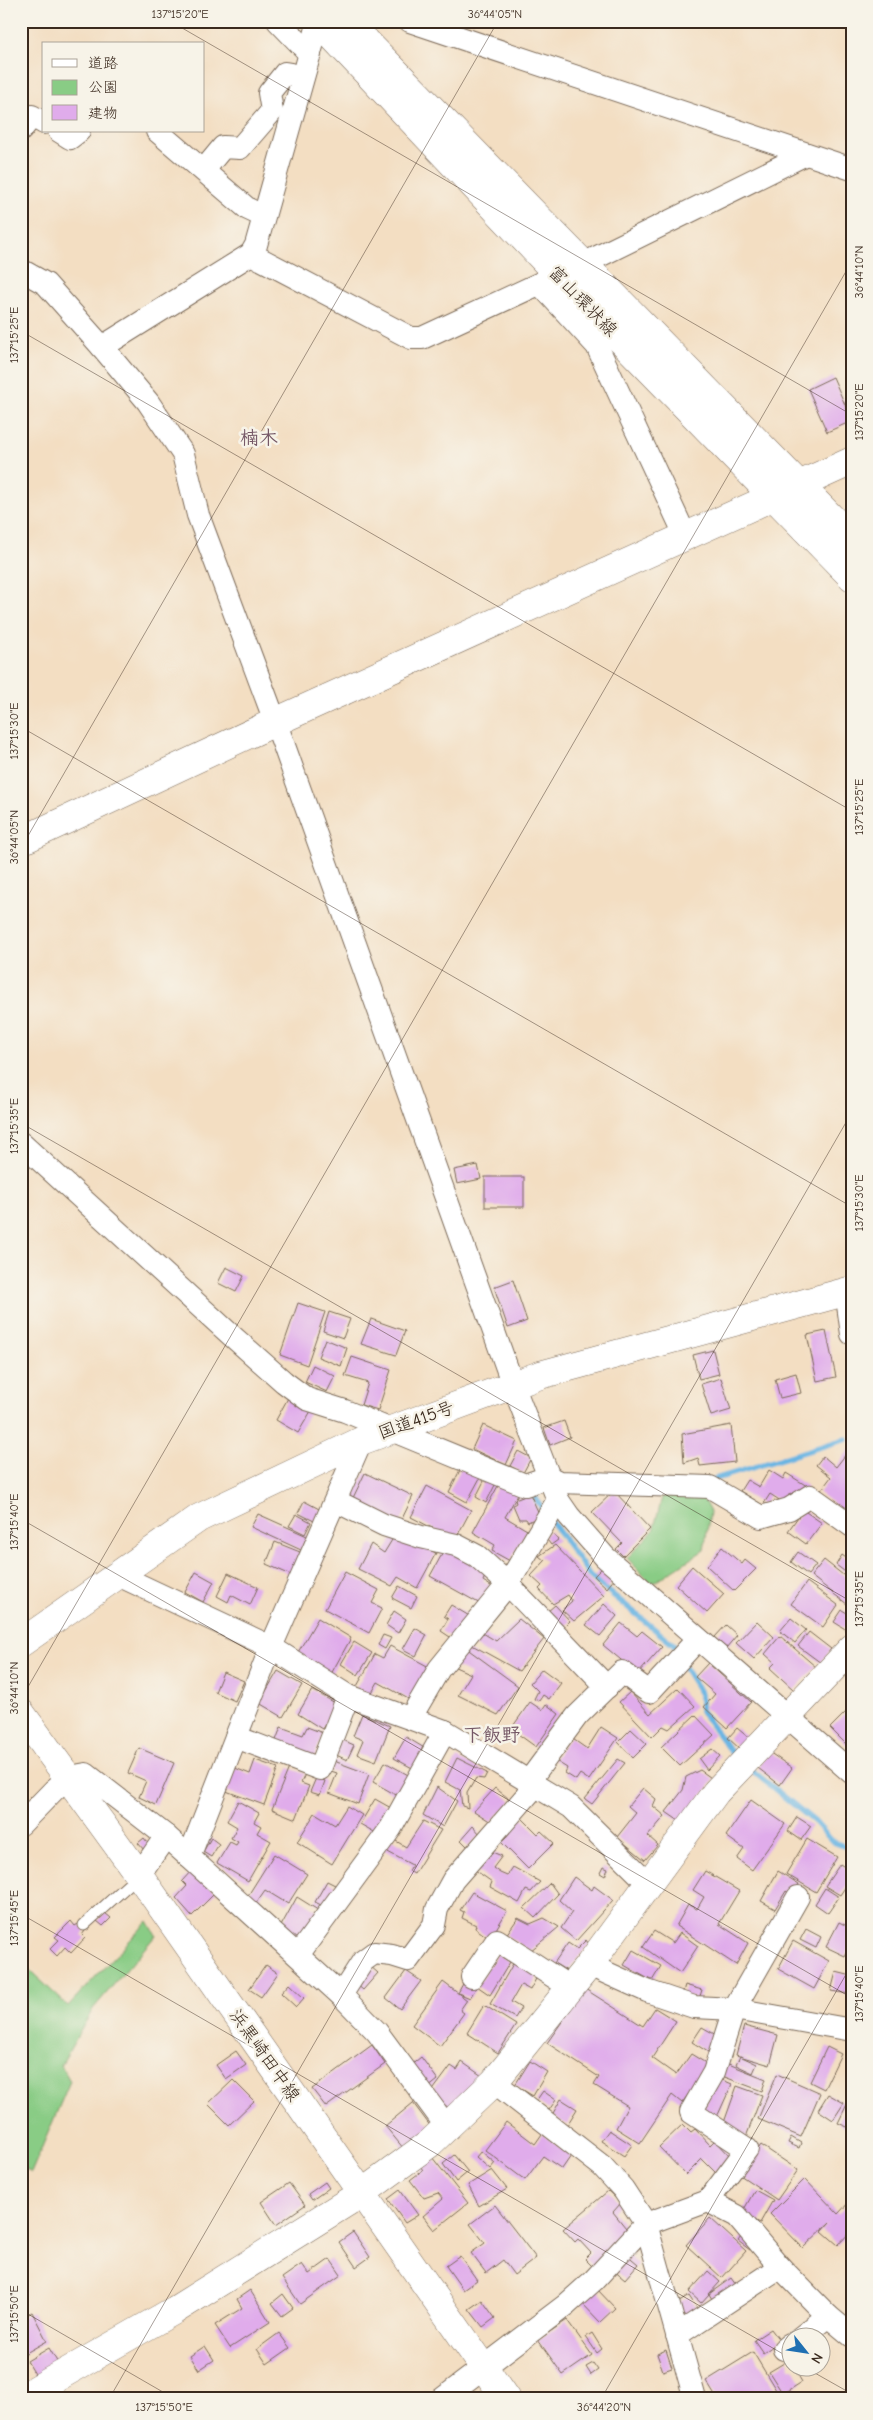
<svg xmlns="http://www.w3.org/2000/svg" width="873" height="2420" font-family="'Comic Neue','Klee One',sans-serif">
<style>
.green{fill:#89cc85;stroke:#627b52}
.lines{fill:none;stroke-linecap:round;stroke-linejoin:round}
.stream{stroke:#6ab5e3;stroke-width:5.5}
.building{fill:#e0aceb}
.lane-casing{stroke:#7b6957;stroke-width:13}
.street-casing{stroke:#7b6957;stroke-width:24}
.secondary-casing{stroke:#7b6957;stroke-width:29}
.primary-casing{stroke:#7b6957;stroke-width:29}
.highway-casing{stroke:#7b6957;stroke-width:29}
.lane{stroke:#fff;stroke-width:11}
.street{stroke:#fff;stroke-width:22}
.secondary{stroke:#fff;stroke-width:28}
.primary{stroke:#fff;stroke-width:28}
.highway{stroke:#fff;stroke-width:28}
.ticks{fill:none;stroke:#3b2a1e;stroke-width:1;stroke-opacity:0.45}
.labels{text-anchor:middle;stroke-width:5;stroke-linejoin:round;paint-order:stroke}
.street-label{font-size:18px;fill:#3b2a1e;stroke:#f7f3e8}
.neighbourhood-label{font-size:19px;font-weight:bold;fill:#755866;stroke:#f7f3e8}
.neatline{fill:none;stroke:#3b2a1e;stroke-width:2}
.ticks-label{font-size:12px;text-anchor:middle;fill:#3b2a1e}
</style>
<rect width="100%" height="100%" fill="#f7f3e8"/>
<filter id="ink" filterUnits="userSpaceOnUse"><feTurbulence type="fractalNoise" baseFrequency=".02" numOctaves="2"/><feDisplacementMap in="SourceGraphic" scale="10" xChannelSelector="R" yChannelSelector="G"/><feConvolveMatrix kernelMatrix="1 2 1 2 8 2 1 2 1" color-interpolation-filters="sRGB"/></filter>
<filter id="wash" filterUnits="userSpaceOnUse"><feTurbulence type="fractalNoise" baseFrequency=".0096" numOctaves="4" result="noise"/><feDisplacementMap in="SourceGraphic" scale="20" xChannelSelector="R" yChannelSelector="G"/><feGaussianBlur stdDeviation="1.12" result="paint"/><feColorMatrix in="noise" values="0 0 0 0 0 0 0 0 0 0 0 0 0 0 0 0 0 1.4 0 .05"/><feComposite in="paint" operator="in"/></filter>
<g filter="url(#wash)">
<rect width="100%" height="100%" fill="#f3dec2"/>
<g class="green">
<path d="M698,1489L710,1512L704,1550L652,1584L627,1558L653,1531L664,1490Z"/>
<path d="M148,1921L156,1935L93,2009L61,2065L70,2081L31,2173L21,2165V1962L68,2006Z"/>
</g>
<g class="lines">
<g class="stream">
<path d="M712,1480L846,1439"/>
<path d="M530,1489L545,1513"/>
<path d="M552,1522L591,1577L674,1645L677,1653"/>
<path d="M682,1664L701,1694V1711L730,1751L739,1758"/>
<path d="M749,1768L815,1822L833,1842L852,1849"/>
</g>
</g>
<g id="blocks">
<g class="building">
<path d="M833,377L852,421L827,432L808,389Z"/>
<path d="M478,1165L481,1179L457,1184L454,1170Z"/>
<rect x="485" y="1177" width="39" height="30"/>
<path d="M226,1267L244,1276L236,1292L218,1283Z"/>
<path d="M513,1280L527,1321L508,1328L494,1287Z"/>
<path d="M298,1303L325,1312L307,1365L280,1355Z"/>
<path d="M329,1312L350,1319L343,1338L323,1331Z"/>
<path d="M371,1319L405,1331L396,1355L361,1344Z"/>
<path d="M826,1331L836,1377L817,1381L807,1335Z"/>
<path d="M325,1339L347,1348L341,1366L318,1357Z"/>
<path d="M713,1350L719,1374L699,1379L693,1355Z"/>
<path d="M352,1357L391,1370L378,1410L361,1405L368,1383L345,1376Z"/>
<path d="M313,1365L335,1376L327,1392L305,1382Z"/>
<path d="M796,1373L801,1393L780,1398L775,1379Z"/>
<path d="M721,1378L731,1410L711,1416L701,1384Z"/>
<path d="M288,1398L311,1411L298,1433L276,1420Z"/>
<path d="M564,1421L570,1437L550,1445L544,1428Z"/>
<path d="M483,1425L517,1441L506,1465L472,1449Z"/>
<path d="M731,1425L735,1462L700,1466L698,1458L684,1463L682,1434Z"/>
<path d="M850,1449L852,1450V1518L819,1493L831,1477L816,1465L823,1456L836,1467Z"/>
<path d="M518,1451L531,1458L523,1473L510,1466Z"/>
<path d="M461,1468L480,1478L467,1502L449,1492Z"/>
<path d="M769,1470L783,1479L786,1473L807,1486L800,1498L790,1493L784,1503L770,1494L763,1505L740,1491L747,1480L759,1487Z"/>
<path d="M365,1473L413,1496L399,1525L351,1502Z"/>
<path d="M485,1479L495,1485L486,1503L476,1497Z"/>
<path d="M499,1484L518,1494L505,1517L527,1530L510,1561L492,1551L495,1545L473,1532Z"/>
<path d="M427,1486L471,1510L455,1540L411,1517Z"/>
<path d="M614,1491L650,1529L623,1556L616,1549L622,1543L592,1512Z"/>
<path d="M530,1494L540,1516L528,1522L526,1519H519L513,1505L516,1503L515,1500Z"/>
<path d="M304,1501L321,1510L316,1522L298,1513Z"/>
<path d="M803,1510L822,1523L806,1544L788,1531Z"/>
<path d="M258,1514L307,1536L301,1550L251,1527Z"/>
<path d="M296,1514L311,1522L305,1534L289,1526Z"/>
<path d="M550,1531L558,1540L551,1545L544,1536Z"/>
<path d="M395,1535L436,1553L417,1588L398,1577L392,1586L358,1569L371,1544L384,1553Z"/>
<path d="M275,1542L300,1552L291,1575L266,1564Z"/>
<path d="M555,1545L604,1596L574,1621L562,1610L572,1601L568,1595L553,1604L539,1589L542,1586L531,1576L545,1561L539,1556Z"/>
<path d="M446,1547L488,1570L483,1581L494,1588L484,1606L430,1576Z"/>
<path d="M722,1547L742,1564L745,1560L756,1569L734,1591L707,1566Z"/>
<path d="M798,1552L816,1565L808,1575L791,1562Z"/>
<path d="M842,1555L852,1562V1577L836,1565Z"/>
<path d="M824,1560L852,1582V1608L811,1576Z"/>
<path d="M692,1566L724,1594L707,1613L676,1585Z"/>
<path d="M603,1567L615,1578L607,1588L594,1576Z"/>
<path d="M196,1572L214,1582L203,1602L185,1592Z"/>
<path d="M345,1572L379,1590L372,1603L382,1608L369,1633L325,1609Z"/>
<path d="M228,1573L258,1587L250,1605L231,1595L228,1602L217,1596Z"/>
<path d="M807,1582L838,1605L823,1627L791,1604Z"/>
<path d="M399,1586L417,1596L411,1608L392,1598Z"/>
<path d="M604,1604L617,1616L600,1636L586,1625Z"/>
<path d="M451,1605L471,1617L453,1639L441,1631L448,1619L444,1616Z"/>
<path d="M555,1605L570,1621L562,1629L547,1612Z"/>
<path d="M842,1610L852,1616L850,1632L834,1622Z"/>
<path d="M394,1611L406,1619L398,1633L386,1625Z"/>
<path d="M318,1618L351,1638L331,1674L297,1654Z"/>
<path d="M791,1618L806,1630L795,1643L780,1631Z"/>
<path d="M519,1619L544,1639L519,1671L472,1645L478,1630L496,1641Z"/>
<path d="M757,1621L774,1637L754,1659L736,1643Z"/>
<path d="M621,1623L637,1636L642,1631L662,1647L638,1674L603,1645Z"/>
<path d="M726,1625L737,1635L726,1648L714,1638Z"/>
<path d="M415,1628L427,1635L416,1656L403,1649Z"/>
<path d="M809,1632L831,1649L821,1663L798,1646Z"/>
<path d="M383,1635L391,1638L385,1649L378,1645Z"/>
<path d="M780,1636L816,1667L794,1690L770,1668L775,1663L765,1654Z"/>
<path d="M354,1642L372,1653L358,1675L341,1664Z"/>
<path d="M390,1646L431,1668L412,1701L378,1682L370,1696L356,1688L375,1654L383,1658Z"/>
<path d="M466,1648L518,1686L498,1715L458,1695L471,1674L453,1666Z"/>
<path d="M708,1663L751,1702L727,1728L704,1707L715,1694L695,1677Z"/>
<path d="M542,1669L561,1683L549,1699L543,1695L539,1701L534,1699L538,1691L530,1683Z"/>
<path d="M278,1671L302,1685L283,1717L259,1703Z"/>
<path d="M223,1672L244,1681L235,1701L215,1692Z"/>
<path d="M678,1688L695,1706L669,1729L663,1726L652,1737L619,1702L630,1692L650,1714Z"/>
<path d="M312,1690L337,1704L322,1729L298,1714Z"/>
<path d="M530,1702L542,1710L546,1704L559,1714L536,1747L511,1729Z"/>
<path d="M852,1706V1750L830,1728Z"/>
<path d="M362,1714L390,1726L376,1761L357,1754L363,1740L353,1736Z"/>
<path d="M695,1715L714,1735L680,1766L661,1747Z"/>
<path d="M281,1727L303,1735L307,1727L323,1733L314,1758L275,1743Z"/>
<path d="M601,1727L618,1738L589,1780L580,1774L576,1780L565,1773L567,1768L554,1760L570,1737L587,1749Z"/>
<path d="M737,1728L749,1738L740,1749L728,1738Z"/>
<path d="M631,1729L647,1744L633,1758L618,1742Z"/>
<path d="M406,1737L426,1749L414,1769L394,1758Z"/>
<path d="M340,1739L354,1745L347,1760L334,1754Z"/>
<path d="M139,1748L174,1763L156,1805L139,1797L146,1781L128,1773Z"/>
<path d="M712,1749L720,1756L707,1770L699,1759Z"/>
<path d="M769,1752L792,1768L780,1785L758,1768Z"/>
<path d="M457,1758L487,1773L484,1779L476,1778L467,1793L468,1808L462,1806L460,1790L445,1782Z"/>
<path d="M618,1759L625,1763L592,1804L585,1799Z"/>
<path d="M255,1760L278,1768L264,1805L226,1791L235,1768L250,1774Z"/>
<path d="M334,1761L369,1774L358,1804L329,1793L337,1773L331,1771Z"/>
<path d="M385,1762L410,1776L398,1796L373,1782Z"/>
<path d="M289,1768L305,1774L301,1783L309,1786L296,1819L272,1809Z"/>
<path d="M700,1770L714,1780L682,1823L666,1812L683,1790L686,1777Z"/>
<path d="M316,1778L325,1781L320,1795L310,1792Z"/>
<path d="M437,1787L457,1801L443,1827L423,1815Z"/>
<path d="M495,1788L512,1801L491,1822L474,1811Z"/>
<path d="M643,1788L656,1799L653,1806L665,1816L648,1836L658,1845L645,1860L617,1837L636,1813L628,1806Z"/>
<path d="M375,1799L391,1808L376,1833L360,1824Z"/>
<path d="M751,1800L785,1824L752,1870L737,1859L744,1849L726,1836Z"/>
<path d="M238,1801L259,1813L254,1822L261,1826L257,1833L271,1841L248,1881L217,1863L230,1842L236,1845L238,1842L231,1838L237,1827L227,1821Z"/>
<path d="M347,1806L362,1815L332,1864L297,1842L315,1813L335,1825Z"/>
<path d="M519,1815L538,1834L541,1831L554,1843L528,1869L497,1838Z"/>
<path d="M797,1817L811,1826L801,1840L788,1831Z"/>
<path d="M423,1821L441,1830L414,1874L409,1871L412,1865L384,1850L391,1838L406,1847Z"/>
<path d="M473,1826L480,1834L468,1847L461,1840Z"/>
<path d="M144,1838L150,1846L144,1850L138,1843Z"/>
<path d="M211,1838L219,1844L211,1857L203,1852Z"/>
<path d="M807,1839L837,1857L816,1892L786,1874Z"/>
<path d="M492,1852L502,1856L493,1868L500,1873L507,1876L513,1867L540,1882L531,1892L526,1890L519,1903L490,1887L492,1882L475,1870Z"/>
<path d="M274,1854L307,1874L288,1904L265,1890L256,1903L247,1897Z"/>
<path d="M840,1864L852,1872V1877L840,1895L825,1886Z"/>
<path d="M603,1867L608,1869L605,1876L600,1873Z"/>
<path d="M192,1870L216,1892L192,1916L176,1898L187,1886L182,1881Z"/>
<path d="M705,1871L739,1891L719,1924L748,1943L736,1965L676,1926L688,1905L697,1909L704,1897L693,1890Z"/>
<path d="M778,1871L799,1884L792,1895L786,1891L775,1909L761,1901Z"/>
<path d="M574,1877L592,1890L594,1886L613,1900L576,1941L561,1928L572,1912L559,1900Z"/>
<path d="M327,1881L337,1886L325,1907L315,1902Z"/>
<path d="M550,1883L558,1894L535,1918L524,1908Z"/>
<path d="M825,1888L839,1897L828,1913L815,1904Z"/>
<path d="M472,1892L507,1911L490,1939L475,1928L476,1925L462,1918L464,1912L460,1910Z"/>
<path d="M297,1897L321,1912L299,1942L281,1926Z"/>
<path d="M105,1913L111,1918L103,1926L97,1921Z"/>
<path d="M518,1918L530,1924L544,1918L559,1927L530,1951L506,1935Z"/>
<path d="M71,1921L75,1926L78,1924L85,1931L82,1935L85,1938L71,1953L65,1947L57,1956L50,1949L59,1940L55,1937Z"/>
<path d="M839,1922L851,1928L848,1935L852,1937V1942L845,1956L826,1947Z"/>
<path d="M806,1929L821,1937L816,1948L800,1940Z"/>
<path d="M654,1931L673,1943L680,1933L698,1946L680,1973L643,1947Z"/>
<path d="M586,1940L589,1944L567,1971L554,1963L568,1943L577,1949Z"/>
<path d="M793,1941L829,1961L814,1989L778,1969Z"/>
<path d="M633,1950L661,1966L652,1981L624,1965Z"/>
<path d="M497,1954L510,1962L490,1995L477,1986Z"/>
<path d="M514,1962L538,1975L530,1990L521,1985L511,2002L521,2008L515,2018L490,2004Z"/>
<path d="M266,1965L278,1973L261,1997L249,1989Z"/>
<path d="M370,1966L378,1973L363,1990L355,1983Z"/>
<path d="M406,1971L421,1981L400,2009L386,1998Z"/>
<path d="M836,1972L852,1976L849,1994L831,1991Z"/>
<path d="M465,1980L477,1986L470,1998L458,1993Z"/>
<path d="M443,1982L467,2000L460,2010L464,2013L440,2046L412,2025Z"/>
<path d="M289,1984L304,1998L296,2007L281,1993Z"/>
<path d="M685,1985L702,1990L699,1999L682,1995Z"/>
<path d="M585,1989L643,2026L655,2008L676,2021L652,2058L676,2075L691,2054L709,2065L682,2103L672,2095L640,2143L616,2128L628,2106L594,2085L599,2077L547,2043Z"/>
<path d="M484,2005L516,2025L498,2053L467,2033Z"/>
<path d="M744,2026L778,2035L770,2065L736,2055Z"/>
<path d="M702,2027L718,2036L708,2052L692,2042Z"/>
<path d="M372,2045L385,2064L326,2107L312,2089Z"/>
<path d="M827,2047L841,2054L824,2089L810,2082Z"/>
<path d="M236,2051L246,2065L226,2079L216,2065Z"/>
<path d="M740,2056L757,2064L753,2073L736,2065Z"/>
<path d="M421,2057L438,2080L428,2088L410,2066Z"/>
<path d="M530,2061L547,2072L533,2096L515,2085Z"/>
<path d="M462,2062L482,2076L451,2110L431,2093L451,2066L457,2070Z"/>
<path d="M726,2063L766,2079L762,2091L722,2076Z"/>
<path d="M777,2074L820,2093L801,2137L758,2119Z"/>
<path d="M718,2078L732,2084L717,2117L703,2111Z"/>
<path d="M233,2080L254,2101L229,2125L208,2104Z"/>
<path d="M737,2086L762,2095L746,2137L722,2128Z"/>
<path d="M543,2091L556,2100L549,2110L536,2101Z"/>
<path d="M828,2094L844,2103L833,2120L818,2110Z"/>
<path d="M852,2094V2129L838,2123Z"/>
<path d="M561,2099L577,2109L567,2125L552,2115Z"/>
<path d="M413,2103L431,2127L404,2149L385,2126Z"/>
<path d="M506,2122L535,2144L542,2134L571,2156L562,2169L543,2156L525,2180L485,2150Z"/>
<path d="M683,2124L691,2132L695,2129L710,2145L715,2140L731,2157L715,2172L702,2159L686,2175L659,2147Z"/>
<path d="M609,2130L632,2145L624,2156L601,2141Z"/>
<path d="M791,2137L801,2143L799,2148L788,2143Z"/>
<path d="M761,2145L798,2170L777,2200L740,2175Z"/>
<path d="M481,2151L495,2163L490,2169L476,2157Z"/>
<path d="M454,2155L468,2172L456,2182L443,2164Z"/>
<path d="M432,2157L468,2203L434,2230L423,2216L443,2199L438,2193L424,2198L410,2180L423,2170L420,2166Z"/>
<path d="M492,2170L507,2189L479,2206L468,2185Z"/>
<path d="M805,2179L838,2214L852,2199V2230L838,2245L822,2231L830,2222L803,2248L770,2214Z"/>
<path d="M325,2182L329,2188L312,2200L308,2194Z"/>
<path d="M289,2183L305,2205L276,2225L261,2202Z"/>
<path d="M400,2190L418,2215L405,2223L388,2199Z"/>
<path d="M755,2190L773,2200L760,2223L742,2213Z"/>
<path d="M608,2191L621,2203L613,2212L630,2233L594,2268L585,2259L591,2253L578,2239L575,2242L563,2229Z"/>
<path d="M495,2205L536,2258L514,2275L503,2260L486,2273L471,2253L485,2243L470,2224Z"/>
<path d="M710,2218L746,2251L722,2278L686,2245Z"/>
<path d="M353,2232L370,2257L356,2267L339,2242Z"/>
<path d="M744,2233L756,2243L750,2250L738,2241Z"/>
<path d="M626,2254L638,2264L625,2279L613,2269Z"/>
<path d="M460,2256L477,2280L463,2290L446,2266Z"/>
<path d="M330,2259L341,2275L300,2304L282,2278L302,2264L309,2274Z"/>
<path d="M708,2271L720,2282L709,2294L731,2278L738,2288L715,2304L709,2294L701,2303L689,2292Z"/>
<path d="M596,2288L615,2308L600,2322L581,2302Z"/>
<path d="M250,2290L270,2322L230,2348L215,2325L242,2308L237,2299Z"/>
<path d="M283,2294L293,2308L282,2316L272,2303Z"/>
<path d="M689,2296L699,2311L685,2319L676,2304Z"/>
<path d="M482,2300L495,2318L483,2327L469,2309Z"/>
<path d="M32,2312L47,2341L24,2354L21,2350V2318Z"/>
<path d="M567,2320L592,2355L563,2375L538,2340Z"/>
<path d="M771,2329L780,2341L763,2353L754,2340Z"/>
<path d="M279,2333L290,2348L267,2364L257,2349Z"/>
<path d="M592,2333L602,2349L597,2353L586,2337Z"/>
<path d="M205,2346L214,2360L199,2370L190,2356Z"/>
<path d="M49,2348L59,2365L38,2379L27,2361Z"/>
<path d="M666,2350L672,2368L663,2371L657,2354Z"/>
<path d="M753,2352L776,2390L762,2399H717L706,2381Z"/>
<path d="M789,2360L790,2368H794L802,2382L783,2394L769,2372Z"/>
<path d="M593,2363L598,2370L591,2375L586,2367Z"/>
</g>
</g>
</g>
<g filter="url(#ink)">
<use href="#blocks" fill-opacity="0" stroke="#7b6957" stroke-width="1"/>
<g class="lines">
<defs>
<path id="lane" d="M84,1925L139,1875"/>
<g id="street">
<path d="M278,21L310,54"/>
<path d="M410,21L852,169"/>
<path d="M21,130L32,116L44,123"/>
<path d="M59,131L70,138L79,131"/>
<path d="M157,131L248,209L263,216"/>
<path d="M204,170L223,147L240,148L272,111L269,93L285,73L303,76"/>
<path d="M251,254L411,338H422L558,275"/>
<path d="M583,264L806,154"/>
<path d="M21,270L46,284L102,347L148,402L183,454L198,515L282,740L513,1385L558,1500L569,1516L605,1557L852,1773"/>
<path d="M540,284L597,346L686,537"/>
<path d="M102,347L251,254L256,245L319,21"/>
<path d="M21,1143L231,1335L284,1382L307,1399L345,1411L525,1485L549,1477L559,1482L710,1487L761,1517L789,1509L810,1496L852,1526"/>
<path d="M846,1291L852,1334"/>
<path d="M336,1501L384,1525L421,1537L456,1545L477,1556L508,1584L607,1687"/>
<path d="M118,1575L271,1647L348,1696L445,1731L571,1807L648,1883"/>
<path d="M411,1717L439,1669L508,1584L558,1500"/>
<path d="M236,1737L320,1769L348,1696"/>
<path d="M529,1781L577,1716L622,1672L649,1692L698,1639"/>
<path d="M21,1824L54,1790L69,1777L86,1774L166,1836"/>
<path d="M189,1857L271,1647L361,1441"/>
<path d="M139,1875L166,1836L341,1995L377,2032L447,2127"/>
<path d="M298,1955L391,1828L445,1731"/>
<path d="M589,1965L647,1991L694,2007L734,2009L852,2030"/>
<path d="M472,1977L497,1940L571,1988"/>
<path d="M341,1995L363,1961L374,1953L392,1955L408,1960L434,1925L437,1909L453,1880L536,1785"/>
<path d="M494,2082L602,2166L623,2189L646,2224L695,2399"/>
<path d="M780,2267L828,2316L800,2338"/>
<path d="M828,2316L852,2336"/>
<path d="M677,2335L780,2267L737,2216L708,2201"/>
<path d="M784,2349L790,2344"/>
<path d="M442,2399L566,2305L594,2280L646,2224L708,2201L747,2149L691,2112L714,2072L734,2009L798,1897"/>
</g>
<g id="secondary">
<path d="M21,841L275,722L852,461"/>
<path d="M21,1713L139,1875L506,2399"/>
<path d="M21,2398L175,2310L362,2193L429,2144L494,2082L589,1965L716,1792L852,1648"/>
</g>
<g id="primary">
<path d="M318,21L581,299L852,577"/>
<path d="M346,21L852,539"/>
</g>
<path id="highway" d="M21,1643L199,1518L361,1441L540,1375L852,1290"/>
</defs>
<use href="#lane" class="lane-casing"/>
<use href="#street" class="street-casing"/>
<use href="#secondary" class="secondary-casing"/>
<use href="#primary" class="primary-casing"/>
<use href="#highway" class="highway-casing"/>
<use href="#lane" class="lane"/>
<use href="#street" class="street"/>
<use href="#secondary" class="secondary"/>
<use href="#primary" class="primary"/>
<use href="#highway" class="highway"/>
</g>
</g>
<path class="ticks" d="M170,21L852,415M21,331L852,811M21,727L852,1207M21,848L498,21M21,1123L852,1602M21,1519L852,1998M21,1699L852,261M21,1914L790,2358M21,2310L175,2399M806,2368L852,2394M109,2399L852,1112M601,2399L852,1964"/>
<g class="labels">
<g class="street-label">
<text transform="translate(583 301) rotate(46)" y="6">富山環状線</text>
<text transform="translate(416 1420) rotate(-20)" y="6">国道415号</text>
<text transform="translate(265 2055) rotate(55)" y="6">浜黒崎田中線</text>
</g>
<g class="neighbourhood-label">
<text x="259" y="444">楠木</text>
<text x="492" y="1741">下飯野</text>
</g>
</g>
<rect width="873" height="2420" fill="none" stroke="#f7f3e8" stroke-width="55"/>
<rect x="42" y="42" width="162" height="90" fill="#f7f3e8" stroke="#aca397"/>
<rect x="52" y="59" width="25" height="8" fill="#ffffff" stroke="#aca397"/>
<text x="88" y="68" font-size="15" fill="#3b2a1e">道路</text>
<rect x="52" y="80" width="25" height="15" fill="#89cc85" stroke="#aca397"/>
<text x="88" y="92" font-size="15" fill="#3b2a1e">公園</text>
<rect x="52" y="105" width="25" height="15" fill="#e0aceb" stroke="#aca397"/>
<text x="88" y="118" font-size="15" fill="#3b2a1e">建物</text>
<g transform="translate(806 2352) rotate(120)"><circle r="24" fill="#f7f3e8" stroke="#aca397"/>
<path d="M0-4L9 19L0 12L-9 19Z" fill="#1f6fb2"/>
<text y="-8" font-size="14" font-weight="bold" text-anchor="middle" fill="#3b2a1e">N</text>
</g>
<rect x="28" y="28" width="818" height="2364" class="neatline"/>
<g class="ticks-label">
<text x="180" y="18">137°15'20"E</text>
<text x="495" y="18">36°44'05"N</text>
<text transform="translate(859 272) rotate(-90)" y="4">36°44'10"N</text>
<text transform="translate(14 335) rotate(-90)" y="4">137°15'25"E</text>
<text transform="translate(859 412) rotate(-90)" y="4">137°15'20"E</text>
<text transform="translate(14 731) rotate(-90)" y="4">137°15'30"E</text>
<text transform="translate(859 807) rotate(-90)" y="4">137°15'25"E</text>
<text transform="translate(14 837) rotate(-90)" y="4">36°44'05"N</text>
<text transform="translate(14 1126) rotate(-90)" y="4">137°15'35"E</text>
<text transform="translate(859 1203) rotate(-90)" y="4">137°15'30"E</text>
<text transform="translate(14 1522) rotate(-90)" y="4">137°15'40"E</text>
<text transform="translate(859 1599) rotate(-90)" y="4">137°15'35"E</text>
<text transform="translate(14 1688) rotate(-90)" y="4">36°44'10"N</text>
<text transform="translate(14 1918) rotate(-90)" y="4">137°15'45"E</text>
<text transform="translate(859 1994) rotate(-90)" y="4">137°15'40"E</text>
<text transform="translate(14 2314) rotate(-90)" y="4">137°15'50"E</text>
<text x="164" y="2411">137°15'50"E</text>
<text x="604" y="2411">36°44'20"N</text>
</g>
</svg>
